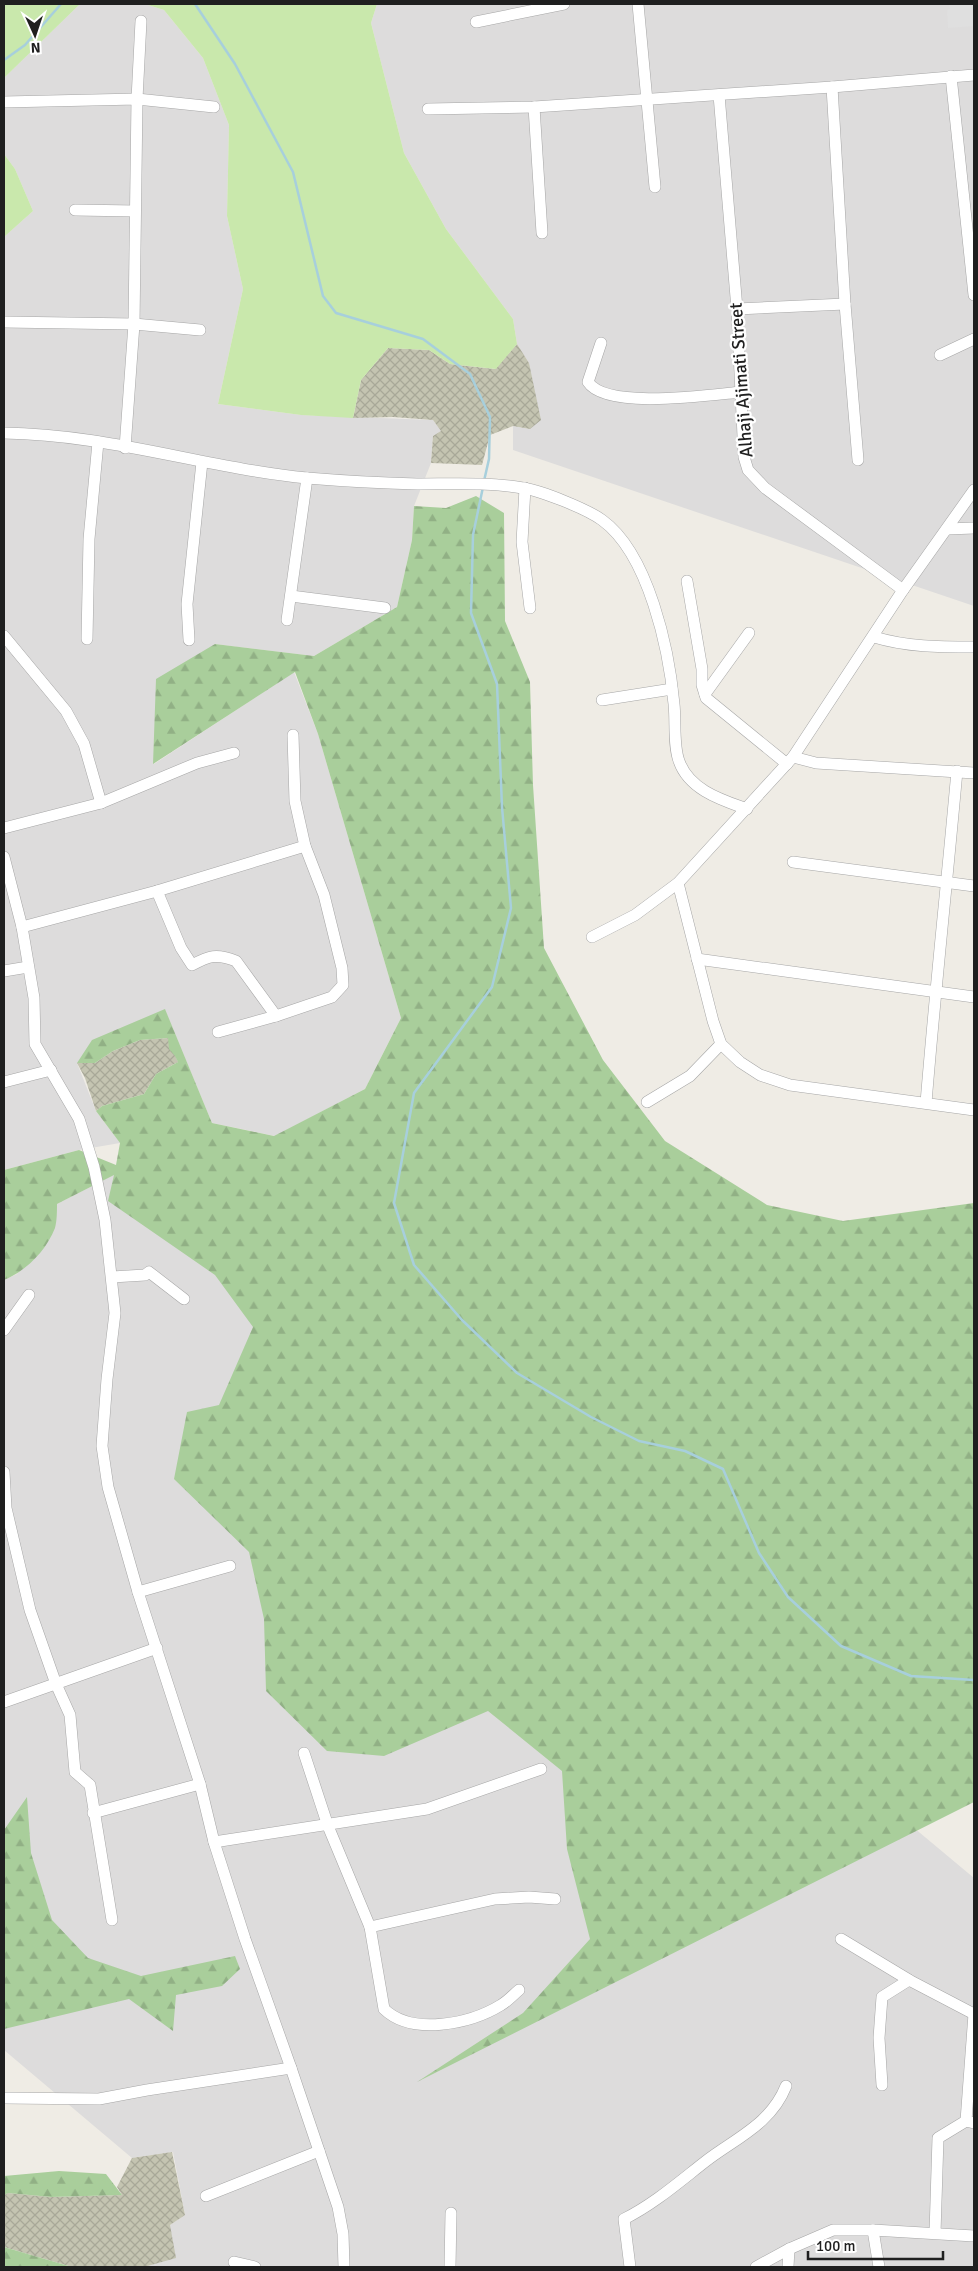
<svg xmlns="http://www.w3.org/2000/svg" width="978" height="2271" font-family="Signika,sans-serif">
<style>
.residential{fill:#dddcdc}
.construction{fill:url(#construction-cross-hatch)}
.grass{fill:#c9e8ac}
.forest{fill:url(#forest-firs)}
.parking{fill:#dfdfdf}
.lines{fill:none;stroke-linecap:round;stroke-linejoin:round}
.stream{stroke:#a7cfdc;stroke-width:2.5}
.street-casing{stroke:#a6a6a6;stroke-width:12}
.street{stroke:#fff;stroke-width:11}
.labels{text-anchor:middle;stroke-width:4.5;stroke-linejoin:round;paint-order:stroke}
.street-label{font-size:18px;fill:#1f1f1f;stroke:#fff}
</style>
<defs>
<pattern id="construction-cross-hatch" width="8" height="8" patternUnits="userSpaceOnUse" patternTransform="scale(1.25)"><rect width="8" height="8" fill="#c4c4b1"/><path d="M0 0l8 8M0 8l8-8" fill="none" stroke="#a8a898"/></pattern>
<pattern id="forest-firs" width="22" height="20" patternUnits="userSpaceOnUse" patternTransform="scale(1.25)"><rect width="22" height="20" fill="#a9ce9b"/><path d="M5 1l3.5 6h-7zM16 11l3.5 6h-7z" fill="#91b085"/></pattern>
</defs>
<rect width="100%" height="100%" fill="#efece5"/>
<g class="residential">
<path d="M80,4H145L164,10L203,58L229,125L227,216L243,289L218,404L301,415L433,420L441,431L433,436L431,463L414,506L412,540L397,607L314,656L215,644L154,764L294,672L318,734L401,1018L365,1089L275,1136L212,1123L165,1010L77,1063L96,1111L120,1143L79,1150L4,1170V237L33,211L15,169L4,154V78Z"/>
<path d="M377,4H974V606L513,450V426L530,429L529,363L517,344L513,319L446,229L404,153L371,23Z"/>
<path d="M125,1169L974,1878V2267H129L170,2225L185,2215L173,2152L132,2158L4,2050V1280L17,1274L55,1227L57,1204Z"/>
</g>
<g class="construction">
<path d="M517,344L529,363L541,420L530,429L513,426L490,435L482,465L431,463L433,436L441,431L433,420L393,417L353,418L361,380L388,348L429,350L450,364L495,369Z"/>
<path d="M168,1038L178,1062L156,1074L144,1094L102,1106L96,1111L85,1078L77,1063H95L113,1051L140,1040Z"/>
<path d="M172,2152L185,2215L170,2225L176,2258L144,2267H72L4,2247V2195L8,2193L51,2197L122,2195L117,2187L132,2158Z"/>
</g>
<g class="grass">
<path d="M4,4H80L4,78Z"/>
<path d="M145,4H377L371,23L404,153L446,229L513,319L517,344L496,369L450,364L429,350L388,348L361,380L353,418L301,415L218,404L243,289L227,216L229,125L203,58L164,10Z"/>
<path d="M4,154L15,169L33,211L4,237Z"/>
</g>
<g class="forest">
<path d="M476,496L504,513L505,621L530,682L533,785L544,948L603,1060L665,1141L767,1205L843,1221L974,1203V1802L417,2082L523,2013L590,1939L567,1849L562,1771L488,1711L384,1756L327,1751L266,1691L264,1619L249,1552L174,1479L187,1412L219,1405L253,1327L215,1275L108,1201L114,1175L57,1204C57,1211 57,1221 55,1228C46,1251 26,1271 4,1280V1170L79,1150L116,1165L120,1143L96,1111L102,1106L144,1094L156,1074L178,1062L175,1056L169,1049L168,1038L140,1040L113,1051L95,1063H77L92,1040L165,1009L212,1123L274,1136L365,1089L401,1018L318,734L295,672L153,764L156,679L215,644L314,656L397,607L412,540L414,506L446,508Z"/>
<path d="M27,1797L31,1853L52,1920L88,1958L141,1976L235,1956L240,1969L222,1986L176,1995L173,2031L129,1999L4,2029V1830Z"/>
<path d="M59,2171L106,2174L122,2195L51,2197L8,2193L4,2195V2176Z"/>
<path d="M4,2247L72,2267H4Z"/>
</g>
<path class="parking" d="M949,4H974V26L948,28L947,10L950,9Z"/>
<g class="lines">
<g class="stream">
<path d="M195,4L235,64L293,172L323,296L336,313L423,339L470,374L490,417L489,459L484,481"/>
<path d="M4,60L25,45L61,4"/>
<path d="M483,487L473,535L471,613L497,684L502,807L511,908L492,987L414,1093L394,1203L414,1265L462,1320L517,1373L591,1417L639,1441L685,1451L723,1469L759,1553L788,1597L841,1646L911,1676L974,1680"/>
</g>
<defs>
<g id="street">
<path d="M638,4L655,187"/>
<path d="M476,22L564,4"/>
<path d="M951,76L974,295"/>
<path d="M832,87L845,304L858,460"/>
<path d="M719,95L737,309L744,457L748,470L765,488L903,590"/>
<path d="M4,102L137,99L214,107"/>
<path d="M534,107L542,233"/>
<path d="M428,109L534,107L832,87L974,75"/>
<path d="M75,210L135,211"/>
<path d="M737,309L845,304"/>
<path d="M4,322L134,324L200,330"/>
<path d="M601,343L588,382C606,410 709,395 741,392"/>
<path d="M940,355L974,339"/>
<path d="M4,433C106,434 206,468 307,478C343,481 381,483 417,484C453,484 488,482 523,488C542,491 587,509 602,520C649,554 669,650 674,704C676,722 673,745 679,761C689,790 722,800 747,809"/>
<path d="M125,448L134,324L137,99L141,21"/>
<path d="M525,488L522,542L530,608"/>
<path d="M947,529L974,528"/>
<path d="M687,581L702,669V685L706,698L787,764"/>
<path d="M291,596L385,608"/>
<path d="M287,620L307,478"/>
<path d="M4,636L66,711L84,744L101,803"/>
<path d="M874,637C907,647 939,647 974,647"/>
<path d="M87,639L89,539L98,442"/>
<path d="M189,640L187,604L202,462"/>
<path d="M705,694L749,633"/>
<path d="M602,700L672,689"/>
<path d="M793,757L816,763L974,773"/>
<path d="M4,828L101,803L197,763L234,753"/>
<path d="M4,857L22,927L34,998L35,1044L79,1119L94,1167L105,1220L115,1313L107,1379L102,1446L108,1487L138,1592L200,1784L214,1842L245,1939L291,2068L338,2207L343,2234L344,2267"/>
<path d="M793,862L974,886"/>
<path d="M678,883L713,1021L721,1044L740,1062L760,1075L790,1085L974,1110"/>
<path d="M157,891L181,948L192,965C209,956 216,953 236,961L276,1016"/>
<path d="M22,927L157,891L305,846"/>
<path d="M592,937L635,915L678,883L793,757L903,590L974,490"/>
<path d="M697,959L974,997"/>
<path d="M4,971L28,967"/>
<path d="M218,1032L276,1016L332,997L343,985L342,968L324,895L305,846L295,801L293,735"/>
<path d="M4,1082L51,1070"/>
<path d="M647,1102L690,1076L721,1044"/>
<path d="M926,1103C935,992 947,882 957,771"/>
<path d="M112,1277L145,1275L149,1272L184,1299"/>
<path d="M4,1330L29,1295"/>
<path d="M4,1472L6,1508L30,1610L56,1684L70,1715L75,1772L90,1785L112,1920"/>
<path d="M138,1592L230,1566"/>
<path d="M4,1702L157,1648"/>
<path d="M304,1753L328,1826L370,1927L384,2009C412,2036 470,2024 501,2005C508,2001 513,1995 519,1990"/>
<path d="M93,1813L200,1784"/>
<path d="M214,1842L427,1809L541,1769"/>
<path d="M370,1927L495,1899L529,1897L555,1899"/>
<path d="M841,1939L909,1980L974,2014"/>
<path d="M882,2085L879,2038L882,1997L909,1980"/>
<path d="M4,2098L99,2099L147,2090L291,2068"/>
<path d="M966,2121L974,2014"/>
<path d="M206,2196L319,2151"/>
<path d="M873,2230L879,2267"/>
<path d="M935,2233L938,2138L966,2121L974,2123"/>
<path d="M234,2262L255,2267"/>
<path d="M450,2267L451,2213"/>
<path d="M630,2267L624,2219C654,2204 679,2182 706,2161C736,2138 771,2124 786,2086"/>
<path d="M756,2267L789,2249L833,2230H873L974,2236"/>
<path d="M788,2267L789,2249"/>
</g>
</defs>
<use href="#street" class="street-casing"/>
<use href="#street" class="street"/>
</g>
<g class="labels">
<g class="street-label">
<text transform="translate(741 380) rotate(-94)" y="6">Alhaji Ajimati Street</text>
</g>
</g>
<rect width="978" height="2271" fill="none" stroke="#1f1f1f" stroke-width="10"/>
<g transform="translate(35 35) rotate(177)" stroke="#ffffff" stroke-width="4" paint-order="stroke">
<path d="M0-4L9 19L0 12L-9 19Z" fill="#1f1f1f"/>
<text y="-8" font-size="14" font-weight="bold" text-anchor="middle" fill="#1f1f1f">N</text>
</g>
<path d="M808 2251v8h135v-8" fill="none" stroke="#1f1f1f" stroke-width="2.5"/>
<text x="816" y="2251" font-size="15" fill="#1f1f1f" stroke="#ffffff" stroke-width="4" paint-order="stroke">100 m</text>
</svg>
